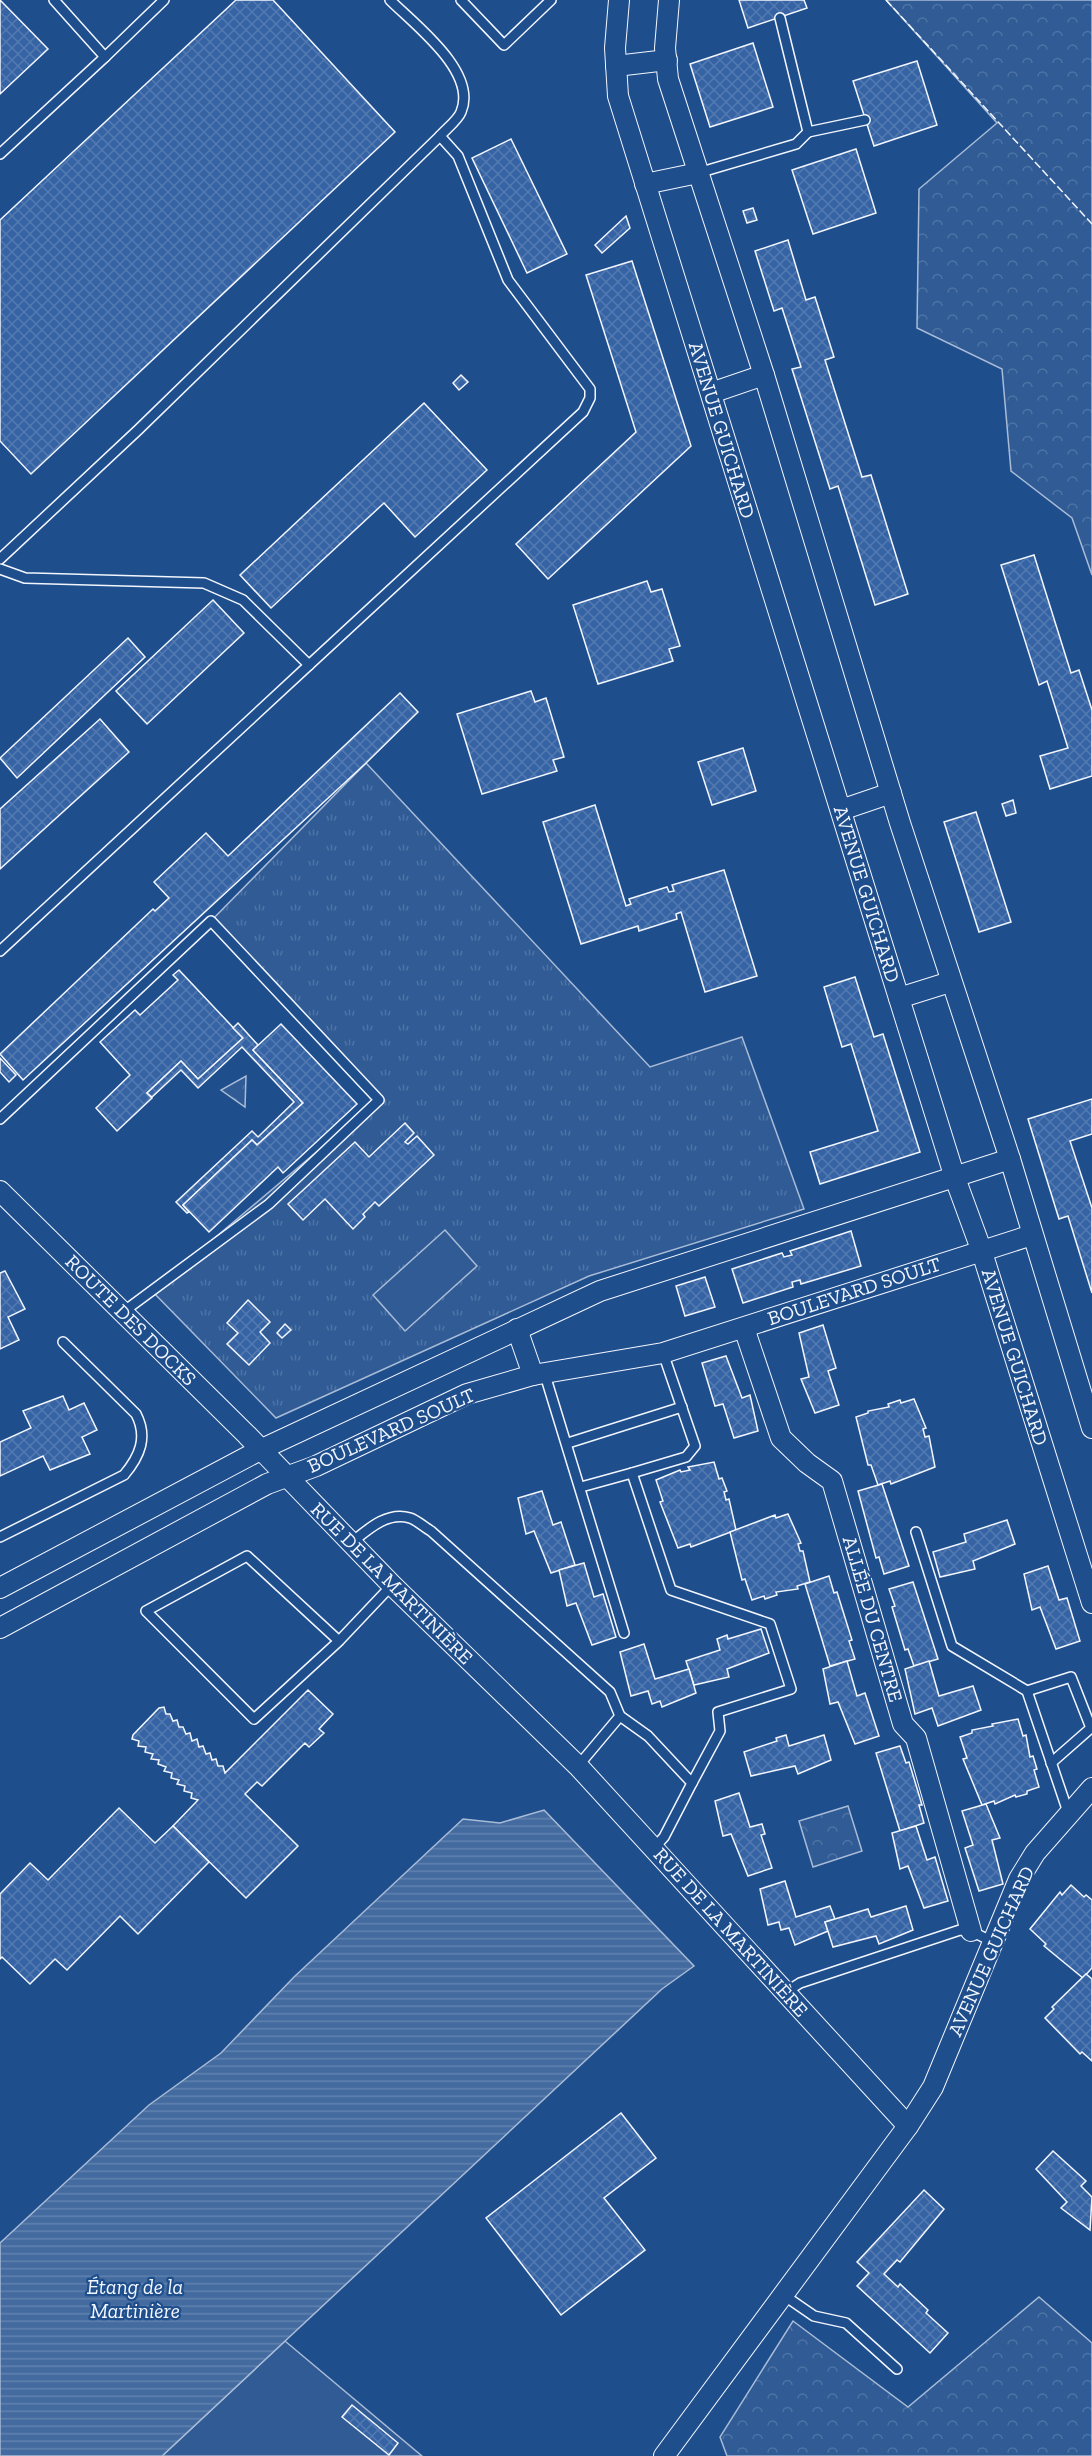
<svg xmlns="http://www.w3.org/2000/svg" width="1092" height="2456" font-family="'Zilla Slab',serif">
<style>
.grass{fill:url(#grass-tufts);stroke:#a8bbd7;stroke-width:1.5}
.forest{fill:url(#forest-crowns);stroke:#a8bbd7;stroke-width:1.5}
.garden{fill:#305b95;stroke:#a8bbd7;stroke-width:1.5}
.water{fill:url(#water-rules);stroke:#a8bbd7;stroke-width:1.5}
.building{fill:url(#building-cross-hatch);stroke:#f2f6ff;stroke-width:1.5}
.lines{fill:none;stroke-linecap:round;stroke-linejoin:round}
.lane-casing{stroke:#f2f6ff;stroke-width:12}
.street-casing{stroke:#f2f6ff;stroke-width:22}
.lane{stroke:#1f4e8c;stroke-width:9}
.street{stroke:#1f4e8c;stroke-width:20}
.fence{stroke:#f2f6ff;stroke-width:1.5;stroke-dasharray:8 3;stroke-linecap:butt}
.labels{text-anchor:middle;stroke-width:4.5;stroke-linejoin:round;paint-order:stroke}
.street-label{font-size:20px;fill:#f2f6ff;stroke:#1f4e8c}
.water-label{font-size:21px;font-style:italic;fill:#f2f6ff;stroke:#1f4e8c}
</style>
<defs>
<pattern id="grass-tufts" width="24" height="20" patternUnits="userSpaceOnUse" patternTransform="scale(1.5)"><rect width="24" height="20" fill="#305b95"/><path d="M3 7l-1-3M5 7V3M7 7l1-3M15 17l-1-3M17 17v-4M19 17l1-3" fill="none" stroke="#4e73a5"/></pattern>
<pattern id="forest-crowns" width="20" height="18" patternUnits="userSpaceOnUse" patternTransform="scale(1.5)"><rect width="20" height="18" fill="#305b95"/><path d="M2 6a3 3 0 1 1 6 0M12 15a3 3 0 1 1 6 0" fill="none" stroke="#4e73a5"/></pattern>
<pattern id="water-rules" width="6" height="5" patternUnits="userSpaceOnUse" patternTransform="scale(1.5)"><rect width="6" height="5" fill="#446ba0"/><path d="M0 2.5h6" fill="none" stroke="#5f81ae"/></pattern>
<pattern id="building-cross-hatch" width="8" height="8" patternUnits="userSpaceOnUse" patternTransform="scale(1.5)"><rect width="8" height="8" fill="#3563a3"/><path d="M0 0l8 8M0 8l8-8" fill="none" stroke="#537ab1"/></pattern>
</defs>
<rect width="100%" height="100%" fill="#1f4e8c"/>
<path class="grass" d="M366,763L650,1067L742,1037L804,1209L589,1276L276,1418L152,1291L378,1100L211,921Z"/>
<g class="forest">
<path d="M886,0H1092V575L1072,518L1011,471L1002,369L917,328L919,189L997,123Z"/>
<path d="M246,1076L245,1107L221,1090Z"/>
<path d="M848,1806L862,1851L813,1867L799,1821Z"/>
<path d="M1039,2297L1092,2343V2456H727L720,2437L793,2321L908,2407Z"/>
</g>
<g class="garden">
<path d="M445,1230L477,1266L405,1331L373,1295Z"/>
<path d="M285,2341L422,2456H162Z"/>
</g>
<path class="water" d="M544,1810L694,1966L662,1989L162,2456H0V2243L149,2105L221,2053L294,1977L463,1819L500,1823Z"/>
<g class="building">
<path d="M0,0L48,49L0,94Z"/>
<path d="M236,0H273L395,132L31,474L0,441V220Z"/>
<path d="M739,0H804L807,8L748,28Z"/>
<path d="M753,43L773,107L710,127L690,64Z"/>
<path d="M917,61L937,125L874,146L853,81Z"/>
<path d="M511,139L567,254L527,273L472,158Z"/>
<path d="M856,149L876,213L813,234L792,170Z"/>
<path d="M753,208L757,220L747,223L743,211Z"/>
<path d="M626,216L630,228L602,253L595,245Z"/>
<path d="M788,240L806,300L815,297L834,357L825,360L862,477L871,475L908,594L875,605L838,486L830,489L792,369L801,367L782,308L774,311L755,251Z"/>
<path d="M632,261L691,446L548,579L516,544L636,432L586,275Z"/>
<path d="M461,375L468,382L459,390L453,383Z"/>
<path d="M424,403L487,470L415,537L384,503L271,608L240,575Z"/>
<path d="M1034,555L1071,673L1079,670L1092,710V776L1050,789L1040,756L1068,748L1047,681L1039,685L1001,565Z"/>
<path d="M647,581L651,592L662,589L680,646L669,649L673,661L598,684L573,605Z"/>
<path d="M213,600L244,633L147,724L116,691Z"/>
<path d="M128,638L145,657L17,778L0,758Z"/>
<path d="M531,691L535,702L546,698L564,757L553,760L557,771L482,794L457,714Z"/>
<path d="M400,693L418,712L365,764L23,1080L0,1054L153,909L155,911L169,898L154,882L206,833L228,856Z"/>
<path d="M100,719L129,752L0,869V809Z"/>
<path d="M743,748L756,791L712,805L698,762Z"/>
<path d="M1013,800L1016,813L1006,816L1002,804Z"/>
<path d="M595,805L626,906L631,904L629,899L667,887L669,892L674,891L672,885L724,870L757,976L705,992L681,912L676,914L677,919L639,931L638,926L581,944L543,822Z"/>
<path d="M976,812L1011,922L979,932L944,822Z"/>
<path d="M179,970L243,1038L198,1079L181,1061L147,1093L152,1098L117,1131L96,1108L130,1075L100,1042L135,1010L140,1015L178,980L173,975Z"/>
<path d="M855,977L874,1037L883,1034L920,1152L820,1184L810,1152L878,1131L851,1044L842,1047L824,987Z"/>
<path d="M238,1023L258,1045L253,1050L303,1103L257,1145L252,1140L183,1205L189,1212L187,1213L176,1202L252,1131L258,1137L294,1102L242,1047L198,1088L181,1070L152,1097L147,1093L181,1061L198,1079L243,1038L233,1028Z"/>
<path d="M281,1024L357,1104L283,1173L278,1167L209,1232L183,1205L252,1140L257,1145L303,1103L253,1050Z"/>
<path d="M0,1058L16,1075L9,1082L0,1072Z"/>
<path d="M1092,1099V1134L1070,1141L1092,1208V1293L1068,1216L1059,1219L1028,1119Z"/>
<path d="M405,1123L414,1133L405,1142L408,1144L417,1136L434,1155L379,1206L375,1202L363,1214L365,1217L353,1229L325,1199L303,1220L288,1204L355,1142L369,1157Z"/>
<path d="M851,1231L861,1266L801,1284L800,1280L792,1282L793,1287L743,1303L732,1269L782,1253L784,1257L792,1255L790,1251Z"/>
<path d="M5,1271L25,1309L8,1317L19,1340L0,1349V1273Z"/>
<path d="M705,1277L715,1307L685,1316L676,1286Z"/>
<path d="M248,1300L270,1322L260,1332L270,1343L249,1365L227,1344L238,1333L227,1323Z"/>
<path d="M285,1324L291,1330L282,1338L277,1333Z"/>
<path d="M823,1325L836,1368L828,1371L839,1405L815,1413L801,1379L809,1377L799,1333Z"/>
<path d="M726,1356L742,1398L750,1395L758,1431L734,1438L723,1404L715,1406L702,1363Z"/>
<path d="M63,1396L69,1410L84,1403L97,1430L82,1437L90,1454L50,1470L43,1456L0,1476V1442L31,1428L23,1411Z"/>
<path d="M914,1399L926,1428L923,1429L925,1437L929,1436L935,1467L891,1484L890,1481L878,1485L871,1465H868L856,1417L868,1413V1411L889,1407L888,1404L900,1400L901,1403Z"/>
<path d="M714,1462L719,1479L722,1478L727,1491L724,1492L726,1500L729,1499L736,1530L691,1547L690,1544L678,1548L660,1502L663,1501L656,1480L680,1470L681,1472L690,1470L688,1467Z"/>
<path d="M882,1484L909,1566L884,1574L879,1557L876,1558L858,1491Z"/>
<path d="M542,1491L553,1525L561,1522L575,1565L551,1573L534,1531L526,1534L518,1498Z"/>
<path d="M788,1514L801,1543L798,1544L800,1551H803L810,1582L797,1586L798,1589L776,1592L777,1595L765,1599L764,1596L752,1600L745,1579L742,1580L730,1532L775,1515L776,1518Z"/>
<path d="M1007,1520L1015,1544L973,1561L975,1569L940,1577L933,1552L966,1542L964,1534Z"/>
<path d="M584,1563L594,1597L603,1594L616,1637L592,1645L576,1603L567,1606L559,1570Z"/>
<path d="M1048,1566L1059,1600L1067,1598L1080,1641L1056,1649L1040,1607L1032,1610L1024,1574Z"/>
<path d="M829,1576L834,1593L837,1592L852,1640L849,1641L855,1659L830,1666L805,1584Z"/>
<path d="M913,1582L938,1659L914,1666L908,1649L905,1650L892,1607L895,1606L889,1589Z"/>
<path d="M761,1629L769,1653L727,1669L729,1677L694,1685L686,1661L720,1650L717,1639L727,1635L728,1639Z"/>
<path d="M644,1644L655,1679L689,1669L696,1693L662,1707L660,1701L652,1704L648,1691L631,1696L620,1652Z"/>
<path d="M847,1661L857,1696L865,1693L879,1736L855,1744L838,1702L830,1704L823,1669Z"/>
<path d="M929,1661L939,1696L973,1686L981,1710L938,1726L932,1708L915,1714L905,1669Z"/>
<path d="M308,1690L333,1714L319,1729L324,1733L309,1747L305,1743L262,1786L257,1782L245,1794L298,1846L246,1898L173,1826L198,1800L191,1798L192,1793L184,1791L185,1786L177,1784L179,1780L171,1778L172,1773L164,1771L166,1767L158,1764L159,1760L151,1759L153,1754L145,1752L146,1747L138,1746L139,1741L132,1739L133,1735L159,1708L164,1707L166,1714H170L173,1721L177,1720L179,1727H183L186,1734L190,1733L192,1741L197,1739L199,1747L203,1746L206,1754L210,1753L212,1760L216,1759L218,1766H223L225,1773Z"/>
<path d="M1018,1719L1023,1736L1026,1735L1030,1757L1033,1756L1037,1769L1034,1770L1039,1787L1027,1791V1794L1016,1797L1015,1795L995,1804L994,1801L982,1805L963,1759L967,1758L960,1737L972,1733V1730L993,1726L992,1724Z"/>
<path d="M786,1735L789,1746L824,1735L831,1760L798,1774L795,1766L751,1776L744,1752L777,1741L776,1738Z"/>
<path d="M900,1746L906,1763L909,1762L922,1805H919L924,1823L900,1831L876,1753Z"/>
<path d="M739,1793L750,1827L762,1824L765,1834L761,1835L772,1868L748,1876L731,1834L723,1836L715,1801Z"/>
<path d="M986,1804L1000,1838L992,1840L1003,1884L979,1891L965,1848L973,1845L962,1811Z"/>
<path d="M119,1808L155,1843L173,1826L209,1862L138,1934L120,1916L67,1970L55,1959L30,1984L2,1957L0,1959V1894L30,1863L48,1880Z"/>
<path d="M916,1826L927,1860L935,1857L948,1901L924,1908L908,1866L900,1869L892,1833Z"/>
<path d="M785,1881L796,1917L830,1906L835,1919L825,1922L828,1931L795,1945L789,1928L781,1930L779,1922L768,1925L760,1889Z"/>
<path d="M1071,1885L1084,1897L1086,1895L1092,1900V1968L1083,1978L1044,1946L1046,1944L1030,1929L1060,1892L1062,1895Z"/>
<path d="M906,1906L913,1930L879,1944L876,1936L833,1947L825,1922L868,1909L871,1917Z"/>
<path d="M1086,1974L1092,1979V2061L1082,2052L1080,2054L1045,2018L1054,2009L1052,2007Z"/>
<path d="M621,2113L656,2158L604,2198L645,2250L561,2315L486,2218Z"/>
<path d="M1053,2151L1086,2181L1081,2186L1092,2197L1090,2230L1061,2208L1067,2202L1036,2169Z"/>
<path d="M924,2190L944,2209L900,2262L897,2260L884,2274L898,2287L900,2284L928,2310L926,2313L948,2333L930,2353L857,2286L869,2273L857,2262Z"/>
<path d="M352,2405L398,2443L389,2455L342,2417Z"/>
</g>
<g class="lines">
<defs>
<g id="lane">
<path d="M390,0C415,25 478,72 461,112C458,120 446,129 440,136"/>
<path d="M461,0L504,45L551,0"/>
<path d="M105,57L164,0"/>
<path d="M808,132L865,120"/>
<path d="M0,154L105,57L54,0"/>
<path d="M698,173L796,144L808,132L780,18"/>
<path d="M0,559L138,430L440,136L458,156L508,280L590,389V398L583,412L309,665"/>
<path d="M0,569L25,578L204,583L243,600L309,665L0,951"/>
<path d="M0,1119L211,921L379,1100L269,1204L123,1312"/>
<path d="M663,1353L695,1446L686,1457L632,1473L671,1590L770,1624L791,1689L718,1712L720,1731L692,1783"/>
<path d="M545,1375L624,1633"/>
<path d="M568,1443L682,1407"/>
<path d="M581,1487L632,1473"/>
<path d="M916,1532L952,1646L1027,1691L1068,1812"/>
<path d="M0,1537L124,1475C140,1456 148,1437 136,1414L63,1342"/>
<path d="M351,1543C367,1530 387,1511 410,1518C417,1520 425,1528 431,1531L610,1692L620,1716L578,1766"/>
<path d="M339,1641L254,1719L146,1611L247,1556L339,1641L392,1585"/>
<path d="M1027,1691L1071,1677L1091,1728L1051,1763"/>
<path d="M620,1716L648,1736L692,1783L664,1837L654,1848"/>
<path d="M786,1992L800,1983L960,1930L971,1931L991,1941"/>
<path d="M785,2296L814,2316L846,2323L897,2369"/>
</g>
<g id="street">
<path d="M619,0L615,48L618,96L955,1178L981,1249L1092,1603"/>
<path d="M669,0L665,48L668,79L764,375L900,823L1010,1159L1092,1428"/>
<path d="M616,66L667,60"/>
<path d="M645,184L698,173"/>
<path d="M711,393L764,375"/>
<path d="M841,810L891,793"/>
<path d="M899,998L950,982"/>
<path d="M0,1191L247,1435L392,1585L578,1766L908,2126L664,2456"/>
<path d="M744,1328L781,1438L807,1463L832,1481L903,1724L916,1738L971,1931"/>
<path d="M517,1329L533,1375"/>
<path d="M0,1588L260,1450L600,1291L1010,1159"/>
<path d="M0,1628L267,1484L316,1466L467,1394L533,1375L663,1353L1032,1235"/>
<path d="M908,2126L933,2087L1019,1879L1035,1853L1092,1788"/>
</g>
</defs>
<use href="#lane" class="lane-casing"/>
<use href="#street" class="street-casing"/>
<use href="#lane" class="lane"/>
<use href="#street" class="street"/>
<path class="fence" d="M886,0L1092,224"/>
</g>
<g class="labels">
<g class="street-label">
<text transform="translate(722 430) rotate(73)" y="7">AVENUE GUICHARD</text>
<text transform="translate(867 894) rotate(73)" y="7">AVENUE GUICHARD</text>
<text transform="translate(854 1291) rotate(-18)" y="7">BOULEVARD SOULT</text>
<text transform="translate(131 1320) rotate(45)" y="7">ROUTE DES DOCKS</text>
<text transform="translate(1015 1357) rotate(73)" y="7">AVENUE GUICHARD</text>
<text transform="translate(391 1430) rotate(-24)" y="7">BOULEVARD SOULT</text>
<text transform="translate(392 1583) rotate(45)" y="7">RUE DE LA MARTINIÈRE</text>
<text transform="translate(873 1619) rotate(74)" y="7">ALLÉE DU CENTRE</text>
<text transform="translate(731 1932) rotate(48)" y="7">RUE DE LA MARTINIÈRE</text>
<text transform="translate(991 1951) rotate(-66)" y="7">AVENUE GUICHARD</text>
</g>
<g class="water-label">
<text x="135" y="2294">Étang de la<tspan x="135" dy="24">Martinière</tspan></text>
</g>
</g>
</svg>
